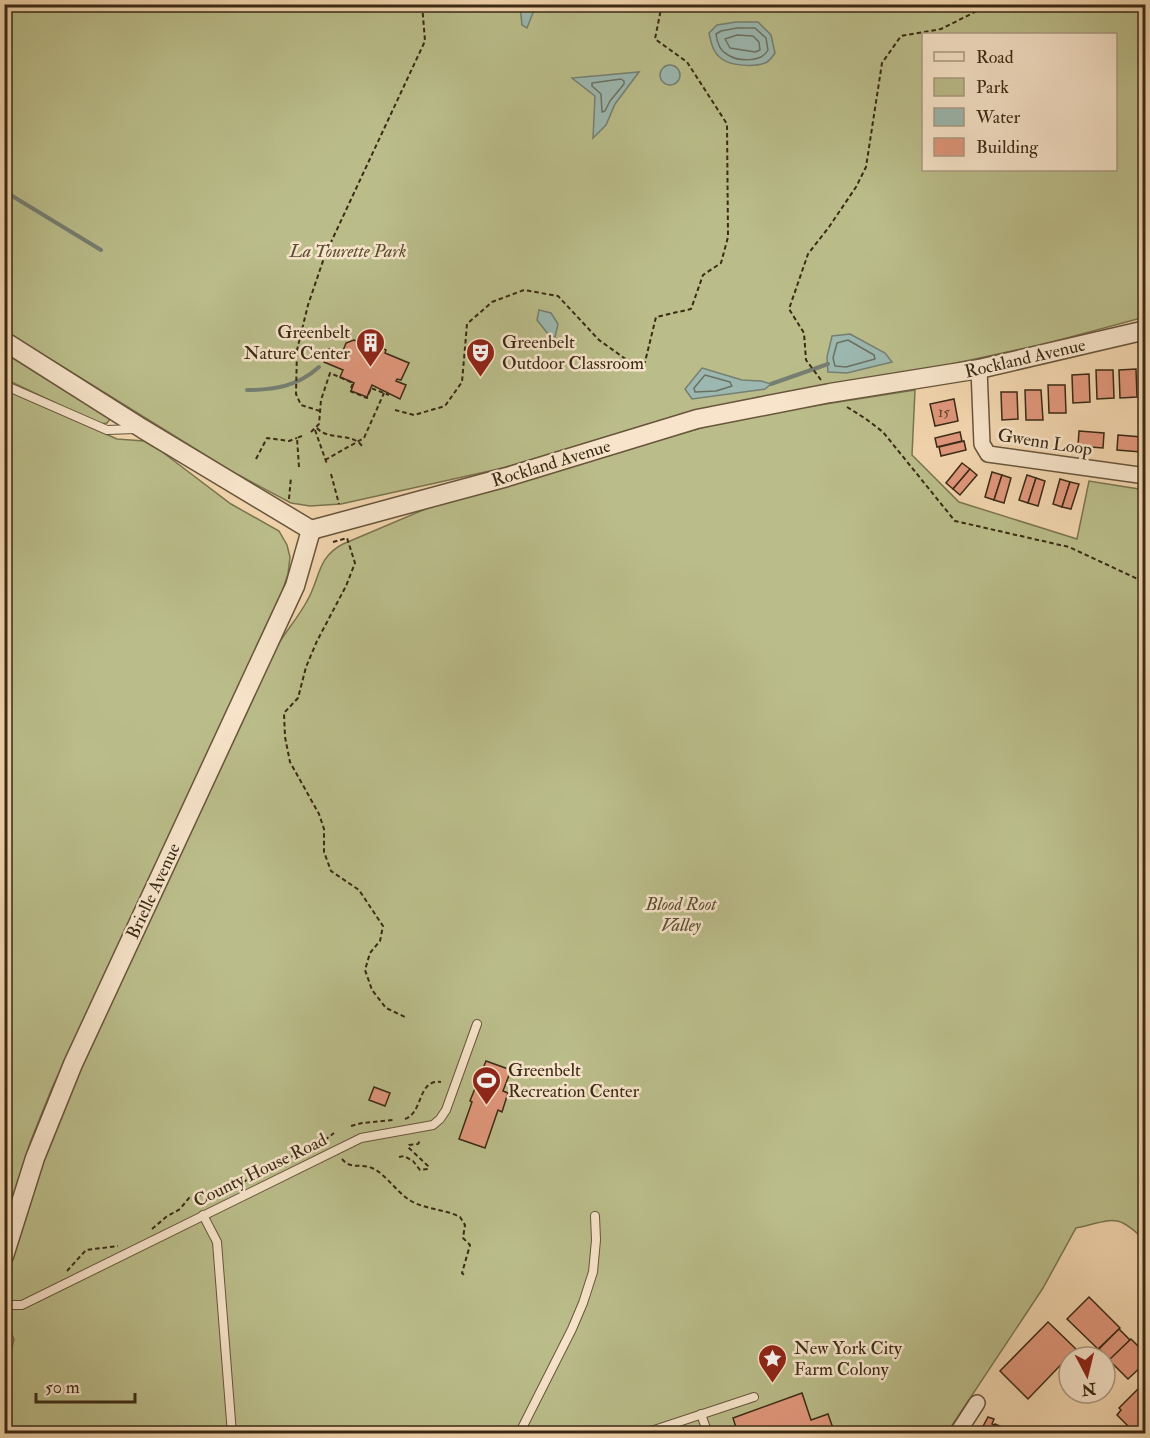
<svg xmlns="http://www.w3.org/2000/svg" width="1150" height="1438" font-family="'IM FELL Double Pica',serif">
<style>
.green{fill:#babd8a;stroke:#7a7450;stroke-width:1.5;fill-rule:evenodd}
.water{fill:#9cb8b0;stroke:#757f72;stroke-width:1.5}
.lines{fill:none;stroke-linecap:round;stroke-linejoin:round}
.shore{stroke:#6b7162;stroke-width:1.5}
.stream{stroke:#757f72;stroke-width:4}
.building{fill:#e1977c;stroke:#3a2a15;stroke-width:1.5}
.service-casing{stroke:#68553b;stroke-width:10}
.minor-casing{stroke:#68553b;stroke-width:18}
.tertiary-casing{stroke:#68553b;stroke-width:21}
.path{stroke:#3a2a15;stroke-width:2;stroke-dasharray:4.5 3;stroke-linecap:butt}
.service{stroke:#f7e4ca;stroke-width:8}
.minor{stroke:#f7e4ca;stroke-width:15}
.tertiary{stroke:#f7e4ca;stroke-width:18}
.labels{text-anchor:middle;stroke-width:5;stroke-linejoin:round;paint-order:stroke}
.number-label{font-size:15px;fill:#64452f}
.park-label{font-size:18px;font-style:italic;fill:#5a4f32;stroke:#f7e4ca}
.poi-label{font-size:18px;fill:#3a2a15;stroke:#f7e4ca;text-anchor:start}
.street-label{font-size:18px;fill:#3a2a15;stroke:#f7e4ca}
</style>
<rect width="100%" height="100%" fill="#f2d5ae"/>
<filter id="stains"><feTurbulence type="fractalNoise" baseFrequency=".00333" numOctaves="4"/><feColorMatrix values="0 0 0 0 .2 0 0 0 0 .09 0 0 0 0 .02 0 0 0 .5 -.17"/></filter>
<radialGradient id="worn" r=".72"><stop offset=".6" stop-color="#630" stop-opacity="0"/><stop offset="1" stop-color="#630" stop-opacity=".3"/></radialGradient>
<g class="green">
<path d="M5,5H1145V317L1041,345L895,376L759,397L688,412L503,468L341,504L310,506L291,503L231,471L5,331ZM924,34H1116V170H924Z"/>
<path d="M4,350L95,407L110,419L107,423L100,424L5,379Z"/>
<path d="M5,390L117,439L144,441L161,451L231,504L279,531L287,545L290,557L288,574L278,604L52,1088L30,1143L5,1227Z"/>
<path d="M915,390L912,455L959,502L1077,539L1089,481L1145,490V1241C1117,1212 1113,1220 1076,1228L1043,1288L947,1433L5,1434V1376L14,1339L7,1325V1277L39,1170L93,1039L276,648C285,632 298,618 307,601C320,579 317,557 343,544L442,502L736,418Z"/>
</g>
<g class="water">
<path d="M520,5H536L527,28L522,25Z"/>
<path d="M736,22H758L771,35L775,53C772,57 770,61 765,63C755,67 731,66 722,59C713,53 711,43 709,33L717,25Z"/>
<circle cx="670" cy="75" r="10"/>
<path d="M639,72L615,104L606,125L593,138L595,96L572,78Z"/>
<path d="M539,310L551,313L558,324L555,337L548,334L537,320Z"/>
<path d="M850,334L885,353L892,362L847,373L828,372L827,357L832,336Z"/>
<path d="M702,368L742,380L761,381L771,384L765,389L692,399L685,389Z"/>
</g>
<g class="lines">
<g class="shore">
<path d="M737,28H755L766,38L768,50C762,62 739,62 728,55C720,51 717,43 716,34L721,31Z"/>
<path d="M737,35L753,36L759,42L760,50L755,52L730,48L725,39Z"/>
<path d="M621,79L624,81V84L610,101L605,111L602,112L601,94L592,86V83Z"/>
<path d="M848,340L874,355L875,359L846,367L835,366L833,358L837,343Z"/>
<path d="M705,375L730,382L732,386L716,391L695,392L694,388Z"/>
</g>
<g class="stream">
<path d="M4,191L101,250"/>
<path d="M771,384L828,364"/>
<path d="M247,390C275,390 298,386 319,367"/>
</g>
</g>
<g class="building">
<path d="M354,340L361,343L365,351H367L370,343L386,350L385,353L409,363L401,380L397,379L396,381L406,385L400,399L372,385L367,397L351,391L354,383L340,377L343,370L324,362L329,349L345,355L343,351L346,343Z"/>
<path d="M1136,369L1137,397L1120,398L1119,370Z"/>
<path d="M1096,370H1113L1114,398L1097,399Z"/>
<path d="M1089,374L1090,402L1073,403L1072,375Z"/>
<path d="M1048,385H1065L1066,413H1049Z"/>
<path d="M1025,390H1041L1043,420H1026Z"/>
<path d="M1001,392H1017L1018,419L1002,420Z"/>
<path d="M954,399L958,421L935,426L930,404Z"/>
<path d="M1079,431L1104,433L1103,448L1078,446Z"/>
<path d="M960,432L962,441L937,447L935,438Z"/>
<path d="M1118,435L1142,437L1141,452L1117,450Z"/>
<path d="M964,441L966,450L941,456L939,447Z"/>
<path d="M962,463L970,469L953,489L946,483Z"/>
<path d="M970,469L977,475L960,495L953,489Z"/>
<path d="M992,472L1002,475L994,500L985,497Z"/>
<path d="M1002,475L1011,478L1004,503L994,500Z"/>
<path d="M1027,475L1036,478L1028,503L1019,500Z"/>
<path d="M1036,478L1045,481L1038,506L1028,503Z"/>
<path d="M1060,479L1070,482L1062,507L1053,504Z"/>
<path d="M1070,482L1079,484L1071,509L1062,507Z"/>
<path d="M486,1061L511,1070L503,1091L508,1093L502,1112L498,1110L485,1148L459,1139L472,1102L470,1101Z"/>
<path d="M374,1087L390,1093L385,1106L369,1100Z"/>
<path d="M1089,1297L1120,1328L1098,1349L1067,1319Z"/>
<path d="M1048,1322L1076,1349L1028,1399L1000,1371Z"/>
<path d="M1119,1329L1130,1340L1110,1360L1099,1349Z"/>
<path d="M1131,1339L1146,1354V1362L1128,1379L1109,1360Z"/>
<path d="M1146,1381V1433L1143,1431L1140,1434H1136L1117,1415L1121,1410L1119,1408Z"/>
<path d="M802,1393L811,1420L828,1414L835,1434H738L733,1418Z"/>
<path d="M988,1417L994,1419L992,1424L994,1425L991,1434H979Z"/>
<path d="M995,1424L1004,1428L1002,1434H991Z"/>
</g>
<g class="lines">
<defs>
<g id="service">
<path d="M4,385L107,430L135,429"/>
<path d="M203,1215L217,1242L232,1434"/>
<path d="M4,1305H22L361,1138L433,1125L440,1119L446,1110L477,1024"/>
<path d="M701,1414L708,1434"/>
<path d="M519,1434L572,1329L583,1303L593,1272L596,1240L595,1216"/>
<path d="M642,1434L754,1397"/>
</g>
<g id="minor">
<path d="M979,369L982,444L988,454L1146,476"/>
<path d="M957,1434L977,1403"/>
</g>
<g id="tertiary">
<path d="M4,341L143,429L311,530L507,477L697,419L830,393L979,369L1146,330"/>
<path d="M4,1256L35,1158L73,1064L295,586L311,530"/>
</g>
</defs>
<use href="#service" class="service-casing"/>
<use href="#minor" class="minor-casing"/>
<use href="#tertiary" class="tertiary-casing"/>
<g class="path">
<path d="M821,380L806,360L804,333L789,309L808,254L829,227L856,187L866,167L882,63L901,36L941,29L991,4"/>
<path d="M847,407L866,419L883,432L955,521L1069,547L1142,581L1146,586"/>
<path d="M395,410L414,415L445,406L462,382L467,324L492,302L524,290L558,296L599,340L634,365L645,362L656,317L691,309L703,275L721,263L728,237L727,124L687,62L655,39L662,4"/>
<path d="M320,411L301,405L296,394L297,350L308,305L325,255L425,41L422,4"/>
<path d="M317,428C328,441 352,432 362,446"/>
<path d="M315,430L327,464"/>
<path d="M311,432L319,424L321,400L330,373L353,383L350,391L367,398L371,388L389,395"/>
<path d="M256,459L267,438L289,441L297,438"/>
<path d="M325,460L364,438L384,393"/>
<path d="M299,467L297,438L304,435"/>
<path d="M331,474L339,504"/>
<path d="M289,499L291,477"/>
<path d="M333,542L347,538L355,563L346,586L317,641L306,667L298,698L284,713L285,737L290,762L319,814L324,829V852L331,871L359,890L383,926L380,941L370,953L365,970L372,990L386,1008L405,1017"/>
<path d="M405,1119C424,1112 417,1079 441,1082"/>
<path d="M351,1126L362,1123L393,1120"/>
<path d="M399,1157L404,1156L413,1161L420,1170L428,1169V1166L408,1147L409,1145L418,1144L421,1139"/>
<path d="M342,1159C351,1170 361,1163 372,1168C386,1174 396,1192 411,1201C427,1210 445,1209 460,1217L465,1225L463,1238L470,1245L462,1273L466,1277"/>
<path d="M264,1169L321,1143L334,1133"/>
<path d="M152,1229L166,1217L180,1209L189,1198L236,1186L252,1177"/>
<path d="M67,1271L86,1250L118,1246"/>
</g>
<use href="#service" class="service"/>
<use href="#minor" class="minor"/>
<use href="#tertiary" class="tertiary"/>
</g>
<defs>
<symbol id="building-pin" viewBox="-11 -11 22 30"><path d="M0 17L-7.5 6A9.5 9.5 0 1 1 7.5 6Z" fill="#8f2418" stroke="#f7e4ca"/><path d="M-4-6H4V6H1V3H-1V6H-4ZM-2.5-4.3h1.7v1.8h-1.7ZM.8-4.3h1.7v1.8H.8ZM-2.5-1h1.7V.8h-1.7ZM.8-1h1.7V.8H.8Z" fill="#fff"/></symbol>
<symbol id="theatre-pin" viewBox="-11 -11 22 30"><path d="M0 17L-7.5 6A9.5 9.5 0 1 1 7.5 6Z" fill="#8f2418" stroke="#f7e4ca"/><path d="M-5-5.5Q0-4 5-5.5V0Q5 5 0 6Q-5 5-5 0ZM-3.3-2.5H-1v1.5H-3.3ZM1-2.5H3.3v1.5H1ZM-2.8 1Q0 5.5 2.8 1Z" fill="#fff"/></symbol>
<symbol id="stadium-pin" viewBox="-11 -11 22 30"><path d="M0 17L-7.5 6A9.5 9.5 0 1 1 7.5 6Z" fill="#8f2418" stroke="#f7e4ca"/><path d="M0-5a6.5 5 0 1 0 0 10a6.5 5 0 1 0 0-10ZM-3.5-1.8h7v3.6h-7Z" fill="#fff"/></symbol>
<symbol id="sight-pin" viewBox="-11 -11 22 30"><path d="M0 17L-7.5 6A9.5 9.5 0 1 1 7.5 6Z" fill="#8f2418" stroke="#f7e4ca"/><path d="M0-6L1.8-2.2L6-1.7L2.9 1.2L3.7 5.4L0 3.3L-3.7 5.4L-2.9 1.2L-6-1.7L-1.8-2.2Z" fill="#fff"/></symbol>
</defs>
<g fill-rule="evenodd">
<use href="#building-pin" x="354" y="326" width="33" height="45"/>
<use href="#theatre-pin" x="464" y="336" width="33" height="45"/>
<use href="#stadium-pin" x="470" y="1064" width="33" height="45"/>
<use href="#sight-pin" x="756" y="1342" width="33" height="45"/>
</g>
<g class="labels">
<g class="number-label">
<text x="944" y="417">15</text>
</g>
<g class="park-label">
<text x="348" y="257">La Tourette Park</text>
<text x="681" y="910">Blood Root<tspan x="681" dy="21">Valley</tspan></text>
</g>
<g class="poi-label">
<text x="350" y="338" text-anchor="end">Greenbelt<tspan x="350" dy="21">Nature Center</tspan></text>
<text x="502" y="348">Greenbelt<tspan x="502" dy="21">Outdoor Classroom</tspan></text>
<text x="508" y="1076">Greenbelt<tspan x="508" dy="21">Recreation Center</tspan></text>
<text x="794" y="1354">New York City<tspan x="794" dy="21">Farm Colony</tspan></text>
</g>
<g class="street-label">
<text transform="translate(1025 358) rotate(-13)" y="6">Rockland Avenue</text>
<text transform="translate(1045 442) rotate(9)" y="6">Gwenn Loop</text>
<text transform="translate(551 463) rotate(-17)" y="6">Rockland Avenue</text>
<text transform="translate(153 891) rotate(-65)" y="6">Brielle Avenue</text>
<text transform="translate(260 1170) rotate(-26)" y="6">County House Road</text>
</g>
</g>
<rect width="1150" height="1438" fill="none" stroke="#f2d5ae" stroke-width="24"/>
<rect x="6" y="6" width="1138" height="1426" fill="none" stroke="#3a2a15" stroke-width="3"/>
<rect x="12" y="12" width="1126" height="1414" fill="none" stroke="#3a2a15" stroke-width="1.5"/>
<rect x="922" y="33" width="195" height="138" fill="#f7e4ca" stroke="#ab9a82" stroke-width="1.5"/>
<rect x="934" y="52" width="30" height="9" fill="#f7e4ca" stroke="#ab9a82" stroke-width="1.5"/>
<text x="976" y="63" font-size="18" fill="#3a2a15">Road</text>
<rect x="934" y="78" width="30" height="18" fill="#babd8a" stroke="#ab9a82" stroke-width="1.5"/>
<text x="976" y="93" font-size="18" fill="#3a2a15">Park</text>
<rect x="934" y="108" width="30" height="18" fill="#9cb8b0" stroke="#ab9a82" stroke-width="1.5"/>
<text x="976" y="123" font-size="18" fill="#3a2a15">Water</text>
<rect x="934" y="138" width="30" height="18" fill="#e1977c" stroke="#ab9a82" stroke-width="1.5"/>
<text x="976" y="153" font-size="18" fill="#3a2a15">Building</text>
<g transform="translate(1087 1375) rotate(173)"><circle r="28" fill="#f7e4ca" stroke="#ab9a82" stroke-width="1.5"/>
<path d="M0-4.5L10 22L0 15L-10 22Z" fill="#8f2418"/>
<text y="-9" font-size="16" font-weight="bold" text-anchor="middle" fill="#3a2a15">N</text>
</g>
<path d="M36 1393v9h99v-9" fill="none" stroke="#3a2a15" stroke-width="3"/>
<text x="45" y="1393" font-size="18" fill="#3a2a15" stroke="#f7e4ca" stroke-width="4.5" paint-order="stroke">50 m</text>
<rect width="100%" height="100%" filter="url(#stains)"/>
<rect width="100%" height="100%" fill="url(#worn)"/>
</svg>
